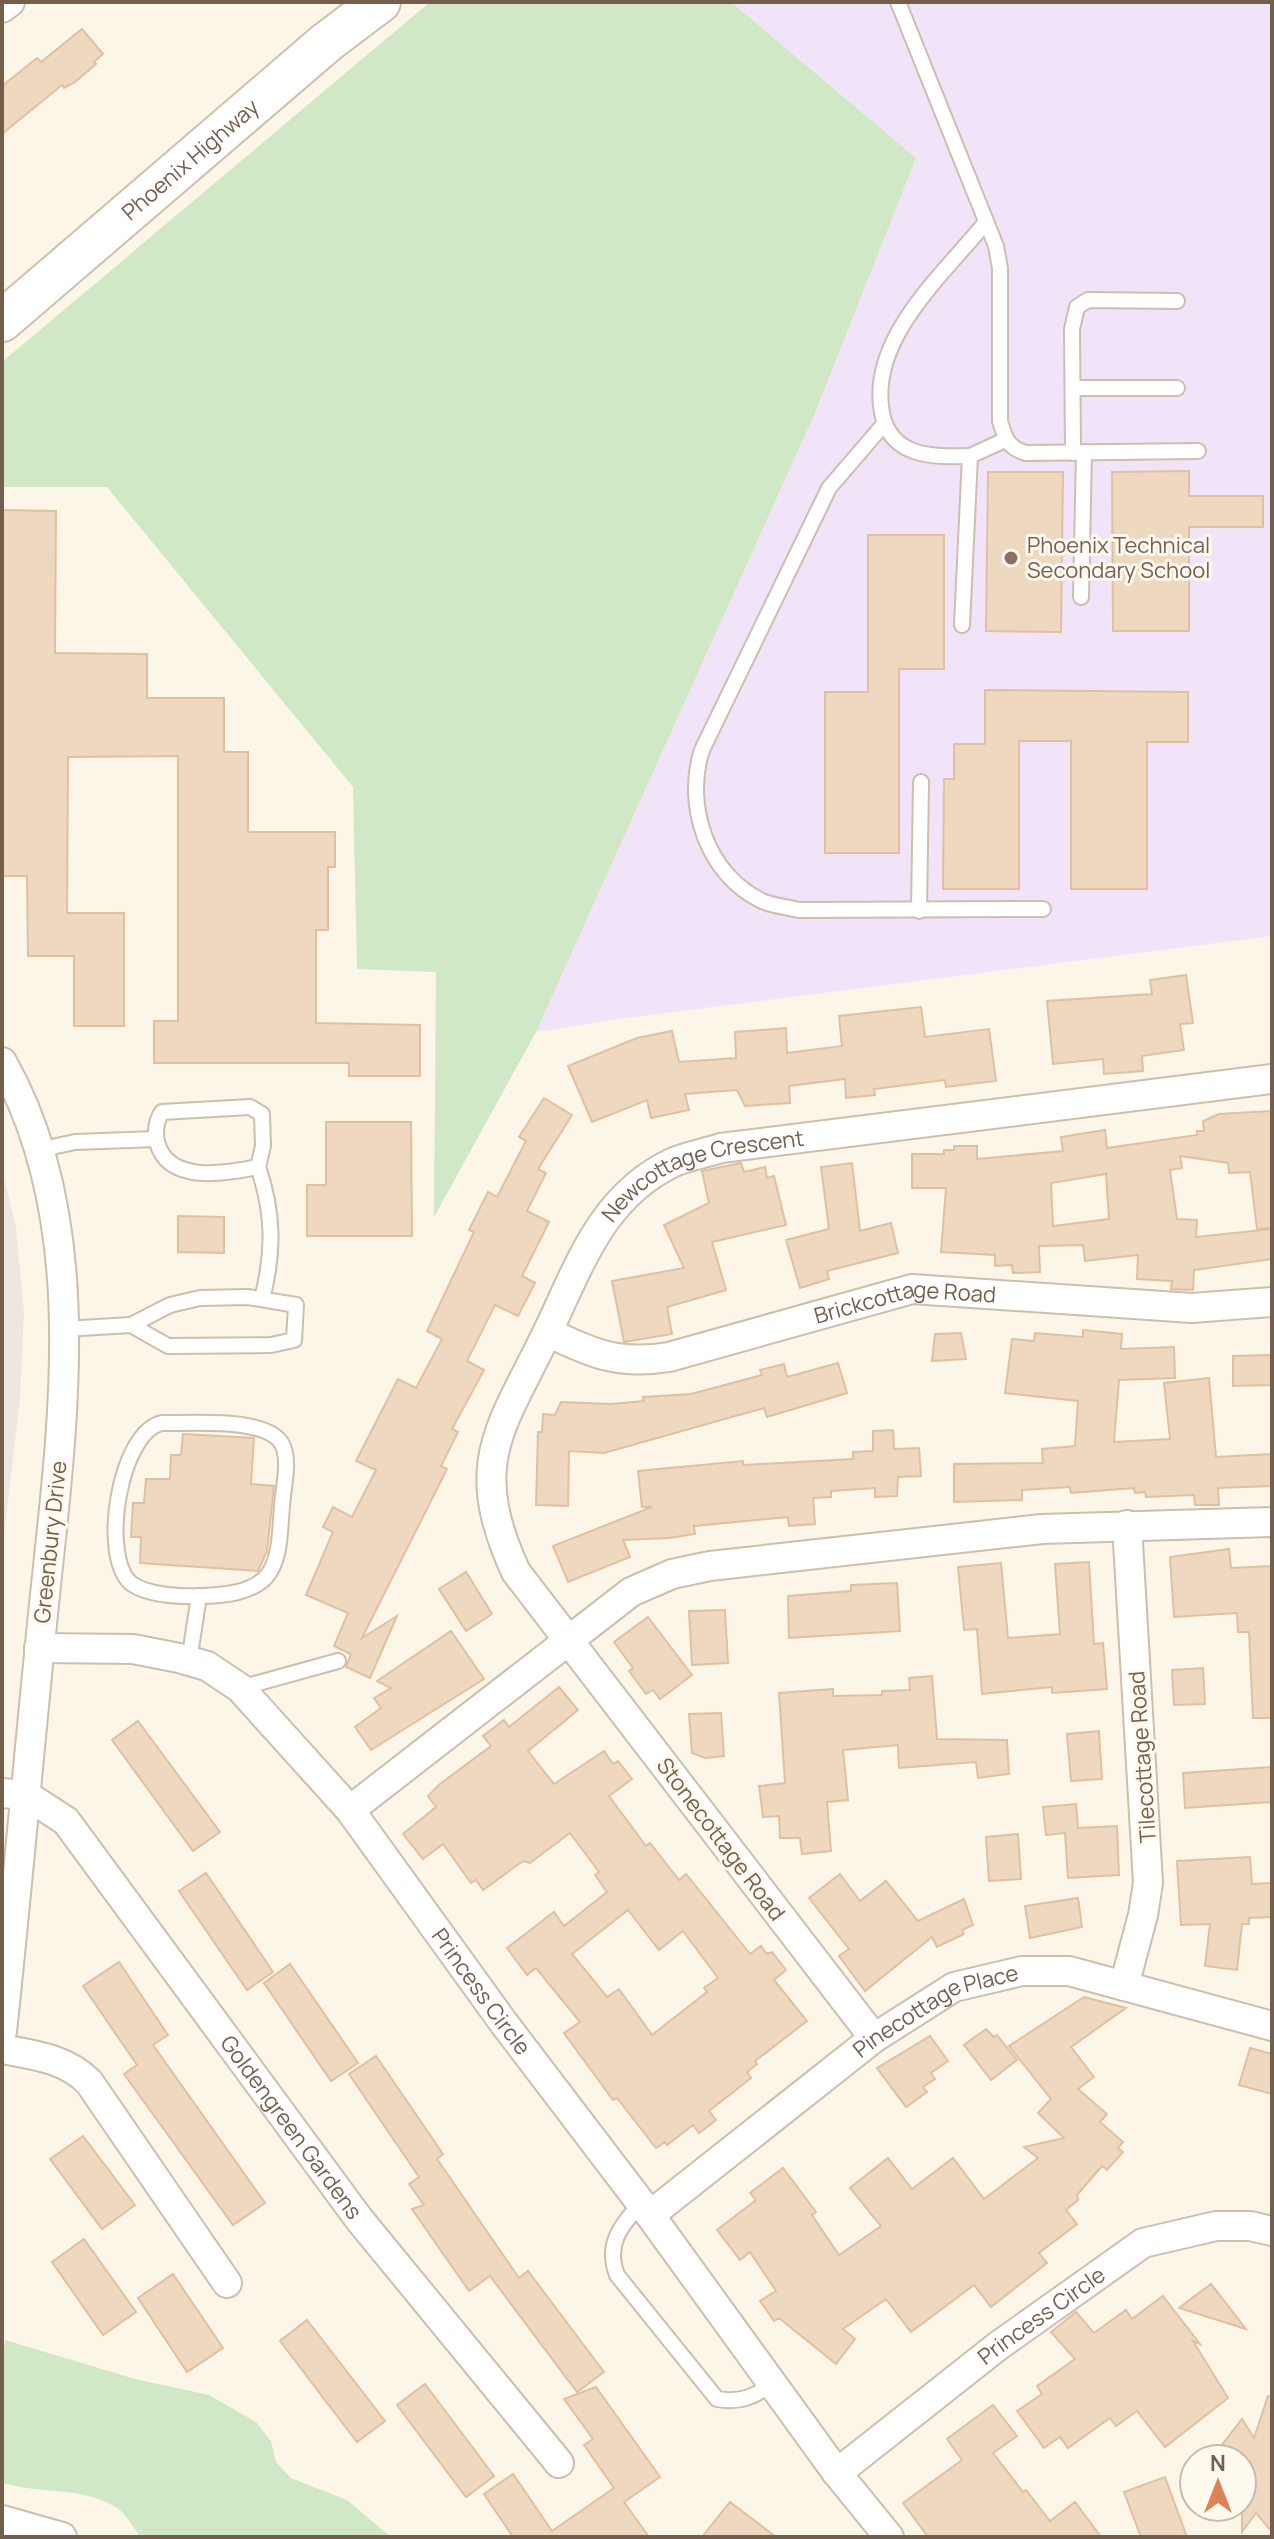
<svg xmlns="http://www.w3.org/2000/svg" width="1274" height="2539" font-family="Manrope,sans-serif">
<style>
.industrial{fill:#ece7e1}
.education{fill:#f2e4f8}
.green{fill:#d0e8c6}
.building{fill:#efd8c0;stroke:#e1c0a2;stroke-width:2;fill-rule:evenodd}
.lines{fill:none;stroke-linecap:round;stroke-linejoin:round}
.service-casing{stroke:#cdbeae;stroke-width:18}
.minor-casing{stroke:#cdbeae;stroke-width:32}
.secondary-casing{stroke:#cfbfab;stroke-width:44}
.service{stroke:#fff;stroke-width:14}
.minor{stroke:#fff;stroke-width:28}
.secondary{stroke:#fff;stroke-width:40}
.education-dot{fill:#8d6e63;stroke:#fef9ee;stroke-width:3}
.labels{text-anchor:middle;stroke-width:6;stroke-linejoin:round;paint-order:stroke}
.street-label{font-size:22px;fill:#745f4d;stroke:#fef9ee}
.education-label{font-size:22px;fill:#785e54;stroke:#fef9ee;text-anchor:start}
</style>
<rect width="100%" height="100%" fill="#fbf6e7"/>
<path class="industrial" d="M2,1167L16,1228L24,1313L20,1398L2,1552Z"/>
<path class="education" d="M731,2H1272V936L619,1019L536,1032L815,413L916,158Z"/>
<g class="green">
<path d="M430,2H731L916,158L815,413L536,1032L434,1217L436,972L357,969L353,787L107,487H2V362Z"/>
<path d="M5,2340L135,2379L209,2395L256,2422L271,2441L276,2462L291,2478L347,2500L391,2537H140C134,2528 126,2514 117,2508C83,2486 39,2494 2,2483V2363Z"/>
</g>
<g class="building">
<path d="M82,29L103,54L94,62L96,64L75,82L64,88L62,85L2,134V86L37,58L41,62Z"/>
<path d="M1189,471V496H1263V527H1189V631H1113L1112,472Z"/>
<path d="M988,472H1063L1061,632L986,631Z"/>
<path d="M2,510L56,511L55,653L147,654V698H224V752H248V832H335V867H328V930H316V1023L420,1025V1076H349V1063H154V1021H178V756L68,757L67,913H124V1026H74V956H28L27,876H2Z"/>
<path d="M868,535H944V669H899V853H825V692H868Z"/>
<path d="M985,690L1188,692V742H1147V889H1071V741H1019V889H943L944,779H954V744H985Z"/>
<path d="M1186,975L1193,1023L1180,1024L1184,1050L1142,1056L1143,1071L1104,1074L1103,1059L1053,1064L1047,1001L1152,994L1150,980Z"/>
<path d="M921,1007L925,1037L989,1029L996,1081L946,1087L945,1080L874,1089L875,1095L846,1098L845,1079L789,1086L790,1103L745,1106L737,1090L685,1094L689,1110L651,1118L647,1100L592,1122L568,1066L637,1038L672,1031L679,1062L736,1058L735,1032L786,1028L787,1053L842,1046L839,1016Z"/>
<path d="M544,1098L572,1115L538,1169L546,1173L527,1211L549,1222L522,1276L535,1283L518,1316L495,1305L467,1361L484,1370L452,1429L458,1432L441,1466L447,1469L362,1638L397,1616L370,1678L346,1667L351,1654L334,1646L348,1613L306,1595L333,1532L323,1527L333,1507L352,1517L376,1470L356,1461L398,1379L416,1388L442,1339L427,1331L474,1232L469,1230L488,1192L497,1197L526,1141L519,1137Z"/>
<path d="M1272,1111V1228L1257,1229L1250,1172L1229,1173L1228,1163L1180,1156L1182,1168L1170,1170L1177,1219L1197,1220L1196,1237L1272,1229V1259L1194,1270L1193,1290L1171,1289L1172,1281L1137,1279L1138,1255L1085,1261L1083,1245L1039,1246L1040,1272L1013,1273L1012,1265L995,1266V1255L941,1252L946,1188H912V1154H944V1150H954V1146H977V1159L1063,1151L1061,1137L1105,1130L1107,1148L1197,1135V1131H1204L1203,1121L1219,1114ZM1106,1174L1109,1219L1053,1226L1051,1183Z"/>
<path d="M326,1122H411L412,1236H307V1185H326Z"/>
<path d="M741,1163L744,1172L765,1167L767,1178L774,1176L786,1225L712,1242L726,1290L667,1307L672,1334L624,1342L612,1281L684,1268L664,1225L709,1203L702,1171Z"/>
<path d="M852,1163L860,1231L891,1223L898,1253L827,1271L829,1279L800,1288L786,1240L829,1229L821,1167Z"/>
<path d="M178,1216L224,1217V1253L178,1252Z"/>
<path d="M1083,1330L1122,1334L1121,1349L1174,1347L1175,1378L1119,1380L1114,1442L1170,1439L1164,1383L1209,1378L1216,1457L1272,1454V1486L1218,1488L1219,1505H1195L1194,1495L1146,1497L1145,1492L1135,1493L1134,1488L1071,1493L1070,1487L1022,1490V1500L954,1502V1464L1043,1463L1042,1449L1075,1446L1078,1401L1005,1393L1012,1339L1034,1341L1035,1333L1083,1337Z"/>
<path d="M961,1333L966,1359L932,1361L935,1334Z"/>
<path d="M1272,1355V1385L1233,1386V1356Z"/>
<path d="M838,1363L847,1393L767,1417L764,1408L604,1453L569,1451L568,1506L536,1505L538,1432H542L543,1414L555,1415L561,1402L611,1404L644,1401L643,1397L691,1394L762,1375L760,1370L784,1364L787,1377Z"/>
<path d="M893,1430L894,1449L919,1448L921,1476L898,1477L897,1496L875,1497V1488L831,1491V1497L813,1498L815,1524L789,1526L788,1517L694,1526L695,1534L669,1538L623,1540L630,1557L568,1582L553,1546L652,1507H642L638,1471L743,1461V1465L853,1459V1452L873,1451V1431Z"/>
<path d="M183,1434L254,1438L251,1484L274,1486L267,1551L258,1571L140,1563L141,1537H131L133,1503H144L146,1479H170L171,1455H181Z"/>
<path d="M1229,1549L1231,1568L1272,1566V1718H1253L1249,1632H1238L1237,1613L1174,1617L1170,1557Z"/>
<path d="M1089,1562L1094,1644L1103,1643L1107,1689L1052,1693V1687L982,1694L977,1629L964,1630L958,1567L1001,1563L1008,1638L1060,1634L1055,1564Z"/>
<path d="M466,1572L492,1614L466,1631L439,1589Z"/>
<path d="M897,1583L900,1631L789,1638L788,1596L851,1591V1585Z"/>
<path d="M725,1610L728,1663L692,1665L689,1611Z"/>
<path d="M648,1617L692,1675L660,1699L653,1690L646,1694L629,1671L633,1668L614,1642Z"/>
<path d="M451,1631L484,1679L371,1750L355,1727L381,1708L374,1698L391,1688L377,1681Z"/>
<path d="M1203,1668L1205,1704L1174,1705L1172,1670Z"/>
<path d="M932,1676L937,1739L1007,1740L1009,1774L978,1778L976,1762L899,1768L898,1745L843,1750L848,1800L827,1802L831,1851L802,1854L800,1838H780L779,1816L763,1817L759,1786L785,1783L779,1693L833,1689V1696L882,1695V1691L910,1690L909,1678Z"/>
<path d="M559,1687L578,1710L528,1751L554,1784L604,1751L613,1764L618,1761L632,1779L609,1796L646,1846L650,1843L679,1880L686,1874L750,1954L761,1946L767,1954L772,1952L786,1970L774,1980L807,2021L755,2061L757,2064L747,2072L751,2078L709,2111L716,2120L699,2133L693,2125L667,2145L665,2142L656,2148L617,2098L613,2100L564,2033L580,2022L536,1968L527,1975L507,1948L554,1912L564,1926L607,1892L595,1875L599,1872L570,1833L530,1863L523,1861L483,1890L476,1880L471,1883L443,1844L423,1859L403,1834L436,1807L428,1796L440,1784L491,1746L483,1736L504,1720L509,1727ZM628,1910L659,1950L683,1931L718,1978L704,1988L707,1992L652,2035L619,1989L607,1997L572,1954Z"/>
<path d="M721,1713L724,1756L705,1758L692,1753L689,1714Z"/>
<path d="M138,1721L220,1832L193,1851L112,1740Z"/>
<path d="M1099,1731L1102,1779L1071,1781L1067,1734Z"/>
<path d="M1272,1767V1802L1185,1808L1183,1773Z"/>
<path d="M1076,1804L1078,1828L1117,1826L1119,1875L1068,1878L1065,1833L1046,1835L1043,1807Z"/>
<path d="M1018,1834L1021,1879L989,1881L986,1837Z"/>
<path d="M1250,1857L1252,1884L1272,1883V1917L1249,1918V1924H1242L1237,1970L1205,1966L1210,1924L1181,1925L1177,1861Z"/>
<path d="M206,1873L273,1972L247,1990L179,1891Z"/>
<path d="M840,1874L860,1901L886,1881L918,1921L964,1899L973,1925L962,1930L964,1934L937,1947L932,1937L865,1991L839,1956L849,1949L809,1898Z"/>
<path d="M1078,1898L1082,1927L1030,1938L1025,1906Z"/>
<path d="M119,1962L168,2035L153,2045L265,2203L233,2225L124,2074L137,2065L83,1986Z"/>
<path d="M290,1964L358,2063L331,2081L264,1983Z"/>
<path d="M1084,1997L1126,2008L1071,2047L1094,2077L1078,2089L1107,2114L1100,2122L1123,2142L1118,2148L1123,2152L1107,2170L1102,2166L1077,2195L1078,2200L1066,2210L1077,2224L1039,2253L1047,2263L991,2307L974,2285L911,2332L886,2299L843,2329L855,2339L836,2364L779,2318L774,2321L760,2301L776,2291L750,2252L740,2260L717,2230L756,2200L750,2193L783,2168L816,2212L812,2215L839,2255L881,2226L850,2188L888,2158L912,2189L953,2158L984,2199L1038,2158L1024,2147L1064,2138L1038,2113L1051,2099L1009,2046Z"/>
<path d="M986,2029L994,2037L997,2035L1017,2060L991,2080L964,2045Z"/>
<path d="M930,2036L948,2061L931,2073L935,2079L923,2087L927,2092L906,2107L877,2068Z"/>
<path d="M1250,2048L1272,2054V2094L1239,2085Z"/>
<path d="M376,2056L443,2154L437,2159L519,2278L528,2271L604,2372L577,2392L490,2276L469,2291L412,2209L424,2205L409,2184L419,2177L349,2074Z"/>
<path d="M83,2136L135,2205L102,2229L50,2159Z"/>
<path d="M84,2239L136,2312L103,2335L52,2262Z"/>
<path d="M173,2274L223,2348L187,2372L138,2298Z"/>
<path d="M1211,2284L1246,2329L1179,2308Z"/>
<path d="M1163,2296L1200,2344L1193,2341L1228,2398L1165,2447L1137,2411L1116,2426L1110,2418L1068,2448L1060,2437L1044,2448L1017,2411L1042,2394L1037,2386L1075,2359L1051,2332L1076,2312L1094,2333L1126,2310L1132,2319Z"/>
<path d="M307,2320L385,2421L357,2442L280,2341Z"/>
<path d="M425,2384L494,2476L466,2497L397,2405Z"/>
<path d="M596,2387L660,2477L624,2502L649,2537H513L484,2494L513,2474L552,2531L614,2488L584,2445L593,2439L564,2399Z"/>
<path d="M1268,2396L1272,2397V2532L1256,2513L1242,2532V2459H1211L1242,2419L1254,2438Z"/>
<path d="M993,2405L1017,2436L993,2453L1023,2492L1026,2490L1050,2521L1075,2502L1101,2537H928L903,2503L962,2460L947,2439Z"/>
<path d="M1165,2477L1187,2537H1141L1124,2492Z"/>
<path d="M730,2502L776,2537H702Z"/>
</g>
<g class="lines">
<defs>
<g id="service">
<path d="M898,2L996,246L1000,268V421C1005,438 1008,448 1026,453L1198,451"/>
<path d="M1073,388H1177"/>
<path d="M884,424L829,488L702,750C684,805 707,875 762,901C773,906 787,907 799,910L1043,909"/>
<path d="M1073,453L1072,329L1077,307L1088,300L1177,301"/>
<path d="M970,456C933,457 891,458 882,413C868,339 943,275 986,222"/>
<path d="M1081,597L1084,452"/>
<path d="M962,625L970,456L1005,440"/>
<path d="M919,911L921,782"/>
<path d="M250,1107L262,1114L263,1146L258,1167C228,1173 168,1185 157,1142C155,1132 156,1121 162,1112Z"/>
<path d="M38,1150L75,1142L156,1139"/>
<path d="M258,1167C274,1213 274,1253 262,1299"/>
<path d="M64,1329L131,1325L170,1305L200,1298L248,1297L296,1305L294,1340L271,1345L168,1346L131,1325"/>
<path d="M162,1423C190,1424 270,1416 283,1446C290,1463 283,1488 282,1506C280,1527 281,1561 266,1577C251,1593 225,1595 204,1596C184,1597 149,1596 132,1584C99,1559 119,1432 162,1423Z"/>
<path d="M189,1661L199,1596"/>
<path d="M240,1688L338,1661"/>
<path d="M641,2203C621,2226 605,2244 617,2275L717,2399C740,2403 755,2397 772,2383"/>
</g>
<g id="minor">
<path d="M2,8L10,2"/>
<path d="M2,1062C100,1234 57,1458 40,1645C27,1774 16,1902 2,2031"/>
<path id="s1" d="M548,1332C592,1354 619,1365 669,1357L912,1289L1192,1308L1272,1302"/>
<path id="s2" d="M39,1648L133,1649L179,1658L207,1666L240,1688L350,1810L503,2022L650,2215L837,2473L889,2537"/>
<path id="s3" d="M2,1793L26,1795L66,1821L359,2219L559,2463"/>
<path d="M350,1810L631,1592L672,1574L710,1566L1042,1529L1272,1522"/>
<path d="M1124,1986L1143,1915L1148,1883L1127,1525"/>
<path id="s4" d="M874,2038L516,1572C466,1463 500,1430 547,1333C579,1267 601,1196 674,1162C688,1156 706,1153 721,1148L1272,1079"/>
<path d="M2,2049C34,2055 65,2058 89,2082L227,2283"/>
<path id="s5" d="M650,2215L874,2038L954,1987L1022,1971H1069L1272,2026"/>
<path id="s6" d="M837,2473L998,2346L1143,2243L1216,2226H1250L1272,2231"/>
<path d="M2,2520L62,2537"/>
</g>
<g id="secondary">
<path id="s7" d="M2,321L327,42L380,2"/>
</g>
</defs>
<use href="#service" class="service-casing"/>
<use href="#minor" class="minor-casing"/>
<use href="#secondary" class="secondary-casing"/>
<use href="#service" class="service"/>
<use href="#minor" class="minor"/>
<use href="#secondary" class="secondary"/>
</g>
<circle class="education-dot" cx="1011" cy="558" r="8"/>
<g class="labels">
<g class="street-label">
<text dy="8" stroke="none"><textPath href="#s7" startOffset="248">Phoenix Highway</textPath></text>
<text dy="8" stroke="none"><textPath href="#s4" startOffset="1082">Newcottage Crescent</textPath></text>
<text dy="8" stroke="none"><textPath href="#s1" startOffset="370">Brickcottage Road</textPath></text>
<text transform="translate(50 1542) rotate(-84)" y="8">Greenbury Drive</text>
<text transform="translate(1142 1757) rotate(-94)" y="8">Tilecottage Road</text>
<text transform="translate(721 1839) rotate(53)" y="8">Stonecottage Road</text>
<text dy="8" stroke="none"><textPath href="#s2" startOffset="598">Princess Circle</textPath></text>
<text dy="8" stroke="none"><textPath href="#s5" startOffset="354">Pinecottage Place</textPath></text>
<text dy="8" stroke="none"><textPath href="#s3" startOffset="452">Goldengreen Gardens</textPath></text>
<text dy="8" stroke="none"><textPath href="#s6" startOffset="258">Princess Circle</textPath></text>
</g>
<g class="education-label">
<text x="1027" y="553">Phoenix Technical<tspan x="1027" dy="25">Secondary School</tspan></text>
</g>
</g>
<rect width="1274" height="2539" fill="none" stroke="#745f4d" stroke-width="8"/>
<g transform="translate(1218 2483)"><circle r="38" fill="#fef9ee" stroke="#c7bbae" stroke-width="2"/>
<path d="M0-6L14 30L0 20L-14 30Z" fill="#de8154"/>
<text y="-12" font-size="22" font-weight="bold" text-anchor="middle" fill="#745f4d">N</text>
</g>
</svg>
